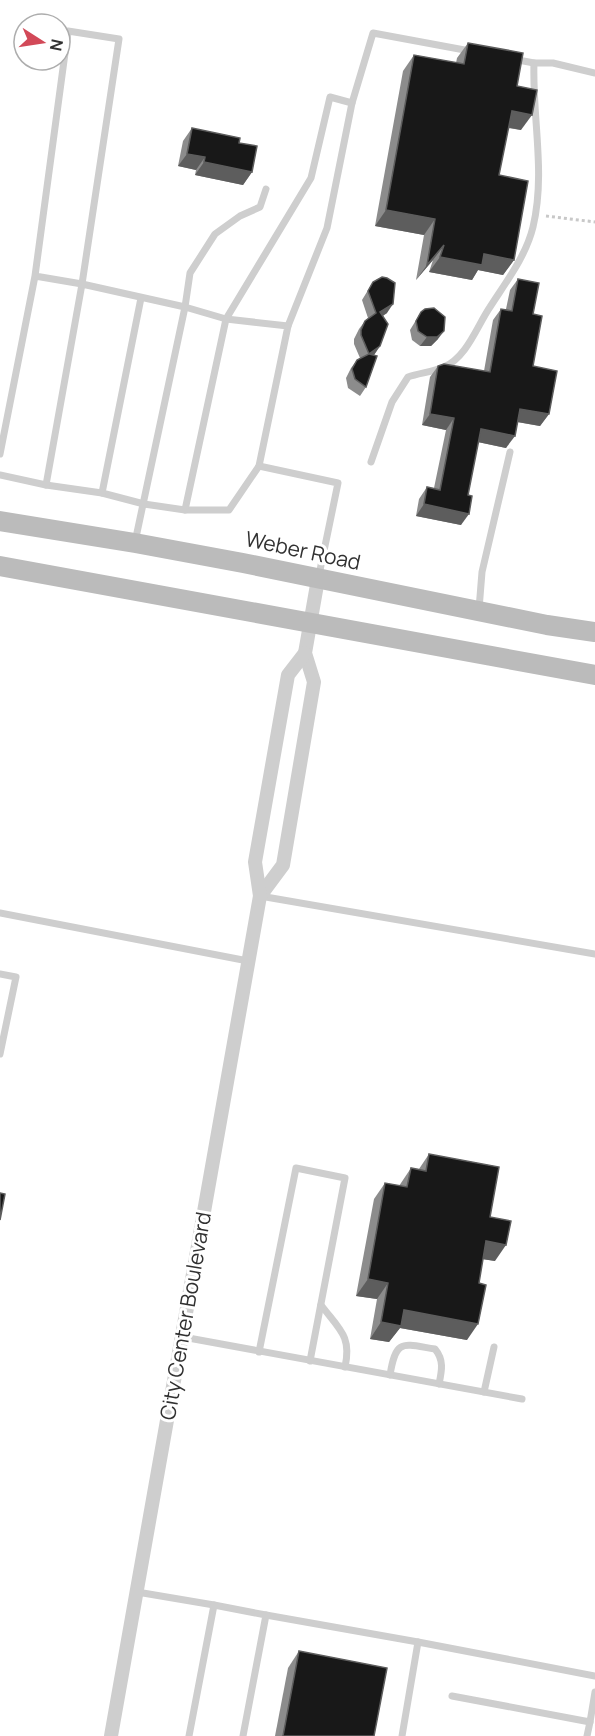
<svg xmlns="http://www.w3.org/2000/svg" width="595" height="1736" font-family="Manrope,sans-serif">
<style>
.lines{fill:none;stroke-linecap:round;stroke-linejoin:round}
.path{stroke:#c8c8c8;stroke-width:3;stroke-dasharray:3 3;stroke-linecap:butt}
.service{stroke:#cecece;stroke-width:7}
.minor{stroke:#cecece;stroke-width:14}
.secondary{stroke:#bbb;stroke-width:20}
.wall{fill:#8c8c8c}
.shaded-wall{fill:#5d5d5d}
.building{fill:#181818;stroke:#5d5d5d;stroke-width:1.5}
.labels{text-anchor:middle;stroke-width:6;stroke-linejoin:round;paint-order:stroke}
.street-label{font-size:21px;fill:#313131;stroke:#fff}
</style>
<rect width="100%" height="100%" fill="#fff"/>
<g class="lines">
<path class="path" d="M546,216L595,222"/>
<g class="service">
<path d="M513,59L534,63"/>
<path d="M352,103L373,33L470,51"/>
<path d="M141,298L102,493L144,504L185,510H229L259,466L288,326L226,319L185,307L190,273L215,234L240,216L260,207L266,189"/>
<path d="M0,454L35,276L82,284L119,39L68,31L35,276"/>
<path d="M371,462L392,402L408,377C419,373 433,372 444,367C467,357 477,326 490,307C506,282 526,256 533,227C546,173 532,117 534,63H553L595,73"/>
<path d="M259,466L338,483L319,575"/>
<path d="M0,475L46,485L102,493"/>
<path d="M46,485L82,284L185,307L135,542"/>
<path d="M185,510L226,319L311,178L330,97L352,103L327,228L288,326"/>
<path d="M479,609L482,572L510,452"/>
<path d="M260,896L595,954"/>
<path d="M0,913L248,961"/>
<path d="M0,974L16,977L0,1054"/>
<path d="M321,1305C339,1329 352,1336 345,1367"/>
<path d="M183,1337L522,1399"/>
<path d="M259,1352L296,1168L345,1178L310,1361"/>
<path d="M390,1375C396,1338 403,1344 435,1349C444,1360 442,1370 439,1384"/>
<path d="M484,1392L494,1347"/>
<path d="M137,1592L214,1605"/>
<path d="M266,1615L418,1642L402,1736"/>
<path d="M418,1642L595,1676"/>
<path d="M452,1696L590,1722L595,1692"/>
<path d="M189,1736L214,1605L266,1615L243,1736"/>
<path d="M587,1736L590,1722"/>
</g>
<g class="minor">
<path d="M260,896L283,865L314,682L305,653L318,579"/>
<path d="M111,1736L260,896L255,862L288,675L305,653"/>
</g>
<g class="secondary">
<path d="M0,521L135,543L243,563L547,625L595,632"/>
<path d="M0,566L595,675"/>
</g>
</g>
<g class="wall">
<path d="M468,43L517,86L521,130L508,128L499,175L514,260L503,275L478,270L472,280L429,272L433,260L416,280L424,235L375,226L403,71L414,55L456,63L457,58Z"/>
<path d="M192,128L239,143L252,172L243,185L195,175L196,170L178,166L183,141Z"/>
<path d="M518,279L533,314V366L549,414L540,426L517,422L506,448L478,442L461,525L416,516L419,499L427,487L434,488L446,430L422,425L430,377L438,366L484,371L493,320L501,309H506L510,290Z"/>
<path d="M373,282L387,313L383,316L380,346L374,355L366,387L360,396L348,388L346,378L351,368L357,360L360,358L354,344V339L359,329L365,321L368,318L362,300Z"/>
<path d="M421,312L438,339L431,346H420L412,340L410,330Z"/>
<path d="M429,1154L490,1217L495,1261L483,1259L467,1340L400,1328L389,1342L370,1339L377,1299L356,1296L374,1199L385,1183L399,1186L411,1168L419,1169Z"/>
<path d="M299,1651L374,1736H275L288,1668Z"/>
</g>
<g class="shaded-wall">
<path d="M512,111L532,115L521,130L501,126Z"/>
<path d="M187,154L205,157L196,170L178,166Z"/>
<path d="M204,162L252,172L243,185L195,175Z"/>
<path d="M386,210L435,219L424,235L375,226Z"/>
<path d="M444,245L433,260L416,280L427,265Z"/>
<path d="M484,254L514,260L503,275L478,270L472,280L429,272L440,257Z"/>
<path d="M393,304L387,313L374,321L380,312Z"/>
<path d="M444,331L438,339L431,346H420L427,337Z"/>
<path d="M380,346L374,355L369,354Z"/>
<path d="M520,409L549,414L540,426L512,421Z"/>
<path d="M430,414L454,418L446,430L422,425Z"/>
<path d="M481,429L515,436L506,448L473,441Z"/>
<path d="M424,504L469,514L461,525L416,516Z"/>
<path d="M486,1241L506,1245L495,1261L475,1258Z"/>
<path d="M368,1279L388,1283L377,1299L356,1296Z"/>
<path d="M404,1310L478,1324L467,1340L400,1328L389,1342L370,1339L381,1322Z"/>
</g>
<g class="building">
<path d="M468,43L523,53L517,86L537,90L532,115L512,111L499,175L528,181L514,260L484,254L482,265L440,257L444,245L427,265L435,219L386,210L414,55L464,64Z"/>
<path d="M192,128L240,138L239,143L257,146L252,172L204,162L205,157L187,154Z"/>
<path d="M382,277L387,278L395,283L393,304L380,312L388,324L380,346L369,354L377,356L366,387L355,379L352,369L357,360L369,354L361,335V330L365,321L376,313L368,291L373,282Z"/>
<path d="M518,279L539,283L533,314L542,316L533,366L557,371L549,414L520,409L515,436L481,429L468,495L472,496L469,514L424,504L427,487L440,490L454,418L430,414L438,366L444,364L490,372L501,309L512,311Z"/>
<path d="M434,308L445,317L444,331L437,337H427L418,331L416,321L421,312L425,309Z"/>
<path d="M429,1154L499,1167L490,1217L511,1221L506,1245L486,1241L479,1283L486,1285L478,1324L404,1310L401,1326L381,1322L388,1283L368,1279L385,1183L407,1187L411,1168L426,1171Z"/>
<path d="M0,1193L5,1194L0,1220Z"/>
<path d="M299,1651L387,1668L374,1736H283Z"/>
</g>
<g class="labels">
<g class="street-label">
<text transform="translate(303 551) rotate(12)" y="7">Weber Road</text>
<text transform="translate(186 1316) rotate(-80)" y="7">City Center Boulevard</text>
</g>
</g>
<g transform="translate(42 42) rotate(102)"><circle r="28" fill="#ffffff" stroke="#adadad" stroke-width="1.5"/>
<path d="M0-4.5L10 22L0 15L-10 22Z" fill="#d24958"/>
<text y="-9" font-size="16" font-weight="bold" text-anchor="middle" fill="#313131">N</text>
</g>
</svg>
